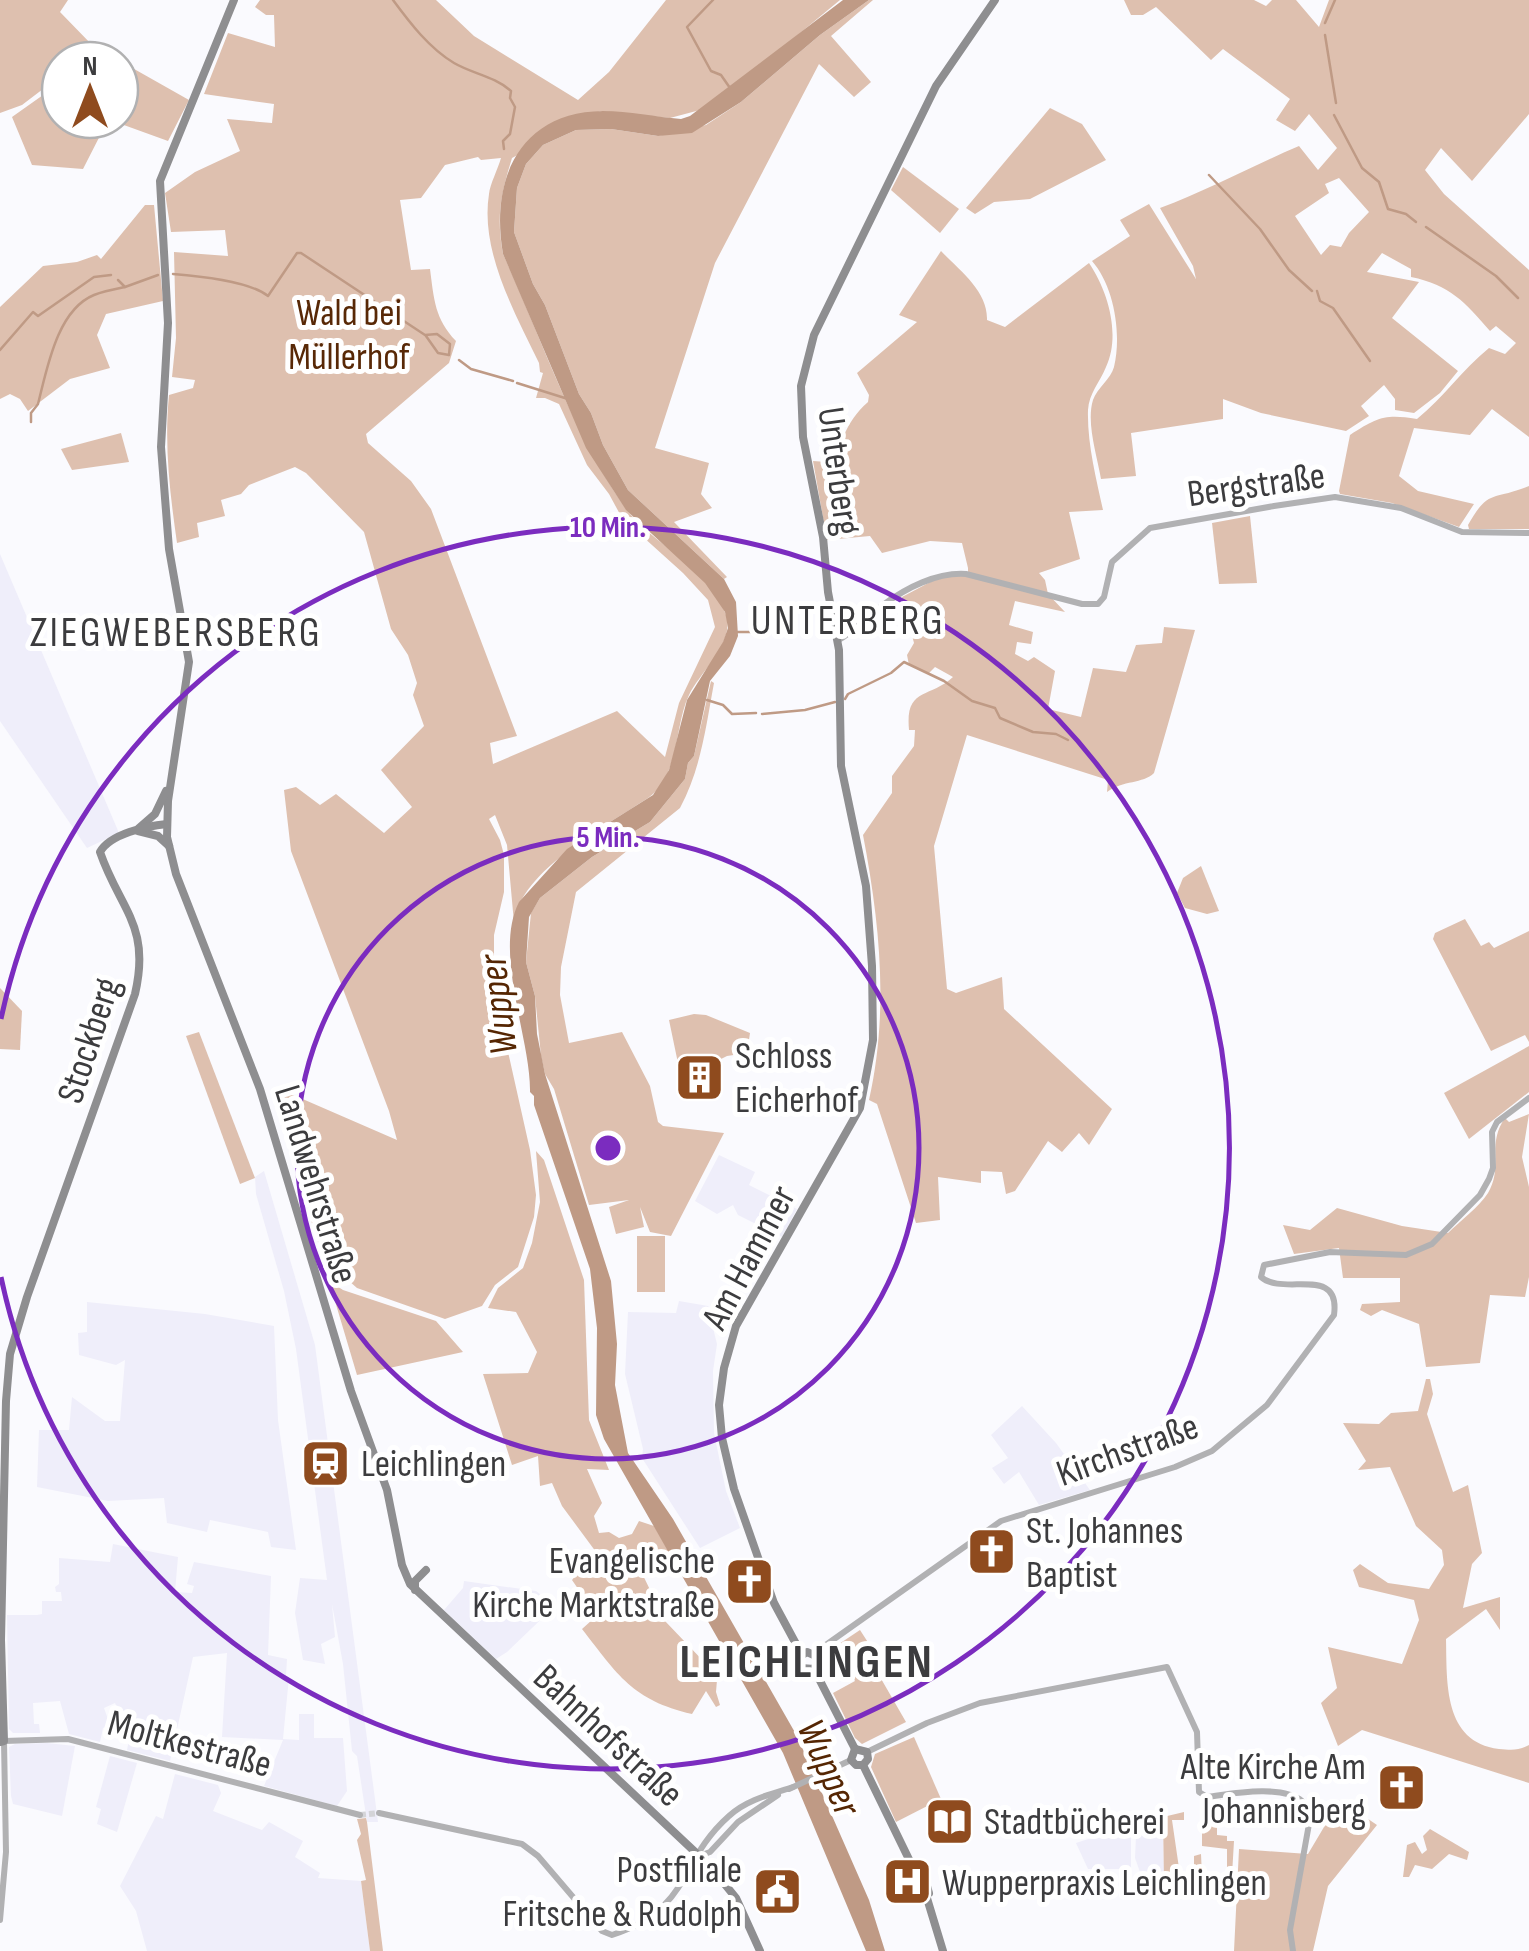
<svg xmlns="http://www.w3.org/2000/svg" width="1529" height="1951" font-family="'Sofia Sans Condensed',sans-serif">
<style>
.built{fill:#efeefa}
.green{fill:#dec0af;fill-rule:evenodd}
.water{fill:#bf9a85}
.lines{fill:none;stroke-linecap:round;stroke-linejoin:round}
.stream{stroke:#bf9a85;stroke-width:2.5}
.tertiary-tunnel{stroke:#d4d4d8;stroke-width:6;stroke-dasharray:6 3;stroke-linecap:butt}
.tertiary{stroke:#b1b1b3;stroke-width:6}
.secondary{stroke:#8e8e90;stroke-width:8}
.ring{fill:none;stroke:#7b2cbf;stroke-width:5}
.labels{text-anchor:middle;stroke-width:10;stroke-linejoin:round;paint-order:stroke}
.park-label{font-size:38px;fill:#582806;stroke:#fff}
.street-label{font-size:38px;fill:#3c3c3e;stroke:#fff}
.poi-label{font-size:38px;fill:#3c3c3e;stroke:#fff;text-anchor:start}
.water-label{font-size:40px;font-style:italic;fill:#552603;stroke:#fff}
.quarter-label{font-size:42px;letter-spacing:2.5px;fill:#3c3c3e;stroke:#fff}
.district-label{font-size:48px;font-weight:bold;letter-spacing:2.5px;fill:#3c3c3e;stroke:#fff}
.centre{fill:#7b2cbf;stroke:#fff;stroke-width:5}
.ring-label{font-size:30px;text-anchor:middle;font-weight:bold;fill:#7b2cbf;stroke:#fff;stroke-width:10;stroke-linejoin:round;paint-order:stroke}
</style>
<rect width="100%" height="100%" fill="#fafafe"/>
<g class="built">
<path d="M0,554L119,833L87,848L0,721Z"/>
<path d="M719,1155L755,1172L749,1185L797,1209L782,1237L738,1215L733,1205L717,1214L695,1201Z"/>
<path d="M264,1171L315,1345L378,1822H367L357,1756L352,1751L343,1664L332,1604L335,1637L321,1644L325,1664L303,1660L295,1613L300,1578L327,1580L296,1349L284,1291L256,1194L255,1177Z"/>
<path d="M679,1301L708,1306L717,1320L714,1332L717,1344L713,1371L714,1433L726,1491L740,1528L700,1548L642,1458L643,1449L625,1374L628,1312L676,1313Z"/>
<path d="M87,1302L205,1314L274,1326L278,1420L296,1550L271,1547L268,1532L210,1520L207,1532L167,1523L164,1498L108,1501L37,1487L39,1430H69L72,1397L105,1421H120L125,1360L116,1365L79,1355L78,1333L87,1332Z"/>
<path d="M1022,1406L1056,1443L1090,1490L1039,1505L1019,1472L1004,1484L992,1468L1008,1458L991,1435Z"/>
<path d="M113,1544L178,1557L175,1592L192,1593L194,1586L187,1584L194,1562L271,1576L268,1655L287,1659L286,1676L289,1677L283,1739L299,1740V1714H314V1738H343L347,1791L337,1806L264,1786L283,1740L222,1737L227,1653L193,1657L170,1761L127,1750L130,1735L115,1703L104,1708L110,1725L103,1728L100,1742L69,1734L60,1701L33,1703L34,1724H39L40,1733H13L9,1729L7,1615H37L42,1614V1601H62L61,1592H56L55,1587L59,1584V1558L110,1562Z"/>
<path d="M464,1581L536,1591L555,1606L507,1652L496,1659L444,1610L463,1588Z"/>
<path d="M47,1743L75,1746L62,1816L13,1804L11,1796L9,1747L15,1744Z"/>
<path d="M110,1756L137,1763L117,1832L97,1824L101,1809L96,1807Z"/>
<path d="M175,1774L218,1785L221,1793L213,1811L262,1830L269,1822L303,1841L295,1857L320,1873L318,1878L361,1881L370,1951H147L136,1911L120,1886L156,1816L163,1819Z"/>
<path d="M1131,1825V1869H1088L1076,1843Z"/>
<path d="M1163,1831L1164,1873L1140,1872L1135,1858L1136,1836Z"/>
</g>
<g class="green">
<path d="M0,0H68L60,12L93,46L79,60H60V76L22,105L0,113Z"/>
<path d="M260,0H436L474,36L578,100L609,72L666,0H840L765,62L700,110L670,118L600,111L512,158C501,194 496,216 503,254C542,339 570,428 624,506C651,545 711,567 726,615C735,643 701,671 689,695C674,726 680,776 648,798C609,824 519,871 514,923L507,845L495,815L489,819L500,840L504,855V892L494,935V1013L504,1034L530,1150L536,1195L534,1217L518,1267L495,1285L482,1306L445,1319L357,1288L349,1281L319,1245L310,1217L302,1165L275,1090L298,1097L397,1140L389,1111L291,851L284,790L296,787L320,805L336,794L384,833L412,807L381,770L424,726L413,695L417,683L408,655L391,629L364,532L306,473L295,467L249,485L241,494L221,500L225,516L197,523L199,537L177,543C170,494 164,445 169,395L193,388L195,380L172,377L176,338L174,252L228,256L225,230L171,232L165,193L195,172L240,151L227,119L272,123L274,104L204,94L228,33L275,47L274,15H266L255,7ZM478,157L481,160L501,158C498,169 490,184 489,194C480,251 514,311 539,363L540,372L543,373L536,398H545L559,404L587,465L609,494L622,518L683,573L708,600L715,627L679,703L665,757L617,711L493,764L490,743L517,736L431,509L411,481L368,443L366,434L449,363L456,341C435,319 434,300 430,269L411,270L400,200L421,198L445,165Z"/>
<path d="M869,0H873L831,36L871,82L854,97L819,64L715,263L655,448L709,463L701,494L712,508L674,522L727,577L724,579L628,490L603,445L591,413L579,394L545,305L533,284L514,232L517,188L526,164L543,145L576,130L611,129L658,136L706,125L741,102L820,35Z"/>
<path d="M1124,0H1254L1266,6L1272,0H1296L1319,27L1329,0H1529V114L1472,181L1441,148L1425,170L1444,194L1529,270V437L1492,409L1470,435L1414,428L1399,476L1418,491L1474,504L1459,527L1392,503L1340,494L1339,491L1350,435C1378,417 1385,414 1417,419C1444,397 1462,370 1489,348L1505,354L1516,343L1496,326L1490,331C1465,302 1450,285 1411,277V269L1382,253L1367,272L1419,282L1392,318L1458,371L1440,393L1414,413L1395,410V399L1384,385L1361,406L1369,416L1346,431L1261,413L1223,399V419L1131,433L1136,476L1101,479C1097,455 1086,423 1093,400C1097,388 1111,379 1114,367C1122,334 1114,286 1092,261L1130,236L1120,220L1149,204L1196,279L1193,266L1160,208C1208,190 1252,166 1299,146L1318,170L1337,148L1309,114L1295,131L1276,120L1290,99L1223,49L1211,60L1156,7L1143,15H1131ZM1339,178L1369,212L1349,233L1341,247L1330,245L1321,255L1295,216L1329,193L1325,184Z"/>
<path d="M120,61L189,100L168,141L110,120H120Z"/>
<path d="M60,83V120H108L83,169L32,165L12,117Z"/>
<path d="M1050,108L1082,124L1106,160L1030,199L994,202L975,214L966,208Z"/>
<path d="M903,167L959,209L940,233L891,190Z"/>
<path d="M145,205H154L163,301L106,314L97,335L110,368L70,379L28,411L20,399L10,394L0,399V307L43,266L77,262L97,255L101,259Z"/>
<path d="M941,251C960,271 988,291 987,320L1005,327L1089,263C1108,291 1121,335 1106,367C1100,382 1089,393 1088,410C1087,443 1096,478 1103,510L1069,512L1080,559L1039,573L1045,580L1048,594L1065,612L1015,601L1009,625L1033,632L1031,644L1017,642L1015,654L1028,661L1034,657L1055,671L1048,709L1081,717L1093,668L1126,672L1136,645L1162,643L1164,627L1195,630L1154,773C1143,784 1123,780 1107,792L1108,780L967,735L934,846L947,989L956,993L1002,977L1004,1009L1112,1109L1089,1145L1079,1133L1062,1152L1048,1141L1015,1191L1006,1194L1002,1172L981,1171V1183L938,1177L940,1220L916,1223L877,1104L869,1100C889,1011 880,924 863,835L892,793V776L914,746L915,730H909C905,687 929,699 953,677L935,667L929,673L909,665L907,655L914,643L902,597L934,580L968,572V568L962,543L930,541L882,553L870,536L827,540L813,461L827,462C846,441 843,424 868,402L869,395L857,373L917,322L899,315Z"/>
<path d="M121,433L129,462L72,470L61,449Z"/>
<path d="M1529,486V529H1469L1468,525C1489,488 1492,501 1529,486Z"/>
<path d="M1250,516L1257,583L1219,584L1212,523Z"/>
<path d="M711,681L714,683C706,726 701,769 680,808L576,892L561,967L560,995L569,1043L622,1032L650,1086L658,1122L663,1126L724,1133L671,1236L650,1232L640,1207L644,1227L616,1234L609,1207L629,1200L589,1205L554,1089L545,1074L541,1056L535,996L526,962L531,913L540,898L592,857L650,822L685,779L688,763L694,756Z"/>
<path d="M1201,866L1219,911L1207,914L1185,908L1177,893L1183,878Z"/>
<path d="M1465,919L1481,946L1489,942L1494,948L1529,931V1042L1525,1035L1491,1051L1433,939L1435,933Z"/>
<path d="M0,988L22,1011L20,1050L0,1049Z"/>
<path d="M694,1014L706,1015L750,1033L747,1053L727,1056L711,1064L694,1059L679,1068L669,1020Z"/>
<path d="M199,1032L255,1178L240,1184L186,1036Z"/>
<path d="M1529,1046V1092L1469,1139L1444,1093Z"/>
<path d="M1529,1114L1522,1157L1529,1187V1277L1525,1297L1490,1295L1480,1363L1426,1367L1419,1324L1382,1310L1371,1316L1360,1310L1362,1304L1400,1302V1278H1343L1339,1248L1294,1254L1283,1225L1310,1230L1337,1208L1402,1226L1448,1233C1460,1221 1479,1207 1488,1193C1504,1165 1486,1145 1505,1118L1509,1122Z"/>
<path d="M536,1151L544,1160L584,1280L589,1420L609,1470L587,1469L602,1503L594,1516L599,1533L609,1532L619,1538L632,1534L639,1521L654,1526L673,1558L671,1562H666L659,1553L640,1563L639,1567L665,1621L708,1666L717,1680L716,1692L720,1705L716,1707L706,1691L692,1714C632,1700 618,1675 582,1629L592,1620L581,1607L585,1599L572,1580L578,1573L606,1561L602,1551L596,1552L562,1506L552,1483L540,1486L538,1456L512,1465L483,1374L528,1373L537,1352L516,1312L488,1308L498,1288L523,1268L532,1243L540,1202Z"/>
<rect x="637" y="1236" width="28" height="56"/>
<path d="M329,1281L343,1290L436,1321L463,1352L357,1375Z"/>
<path d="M1426,1379H1430L1433,1394L1427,1414L1453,1492L1468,1485L1482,1553L1472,1564L1463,1608L1500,1597V1630L1486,1609L1446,1639C1447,1682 1443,1742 1499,1749C1511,1750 1518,1751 1529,1745V1783L1362,1730L1338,1746L1321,1703L1337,1688L1328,1647L1402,1664L1419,1620L1414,1600L1359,1587L1353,1570L1360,1564L1388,1583L1429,1589L1444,1565L1442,1550L1416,1526L1390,1467L1358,1470L1366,1461L1343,1423L1379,1424L1391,1413L1418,1411Z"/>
<path d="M860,1630L880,1661L876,1670L906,1722L862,1744L855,1738L833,1693L855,1681L836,1646Z"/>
<path d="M914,1737L941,1799L896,1822L871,1767L875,1754Z"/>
<path d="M1221,1799L1224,1817H1217V1835L1227,1836V1841H1234L1232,1875L1227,1876V1849L1202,1846V1803Z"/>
<path d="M1340,1800L1377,1825L1328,1886L1313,1951H1234L1239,1849L1308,1854Z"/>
<path d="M1184,1812V1820H1172L1180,1875L1190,1876L1191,1870L1194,1869V1856L1201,1854L1202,1876L1206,1877L1207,1884L1164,1883L1163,1817Z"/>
<path d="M366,1818L367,1822L383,1951H370L361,1881L366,1880L357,1840L361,1834L357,1819Z"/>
<path d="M1430,1829L1469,1852L1467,1860L1449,1854L1432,1869L1415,1865L1409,1877H1403L1407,1845L1415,1842L1422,1854L1427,1850L1423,1836Z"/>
</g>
<path class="water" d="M843,0H869L820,35L741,102L692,133L658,136L611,129L576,130L543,145L526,164L517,188L514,232L533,284L545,305L579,394L591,413L603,445L628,490L724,579L736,602L738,636L730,656L710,681L694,756L688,763L685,779L650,822L592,857L540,898L529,917L526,962L535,996L537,1034L545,1074L611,1281L617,1344L615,1385L628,1453L673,1519L797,1736L869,1900L885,1951H866L783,1753L604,1439L596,1415L597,1328L590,1269L534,1105V1096L530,1092C531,1039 493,953 519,902L567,849L653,795L669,770L687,700L723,642L728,628L725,612L705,583L626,510L586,448L503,254C490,180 519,112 603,111C629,111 656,117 681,119L690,116Z"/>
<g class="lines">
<g class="stream">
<path d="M393,0C410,23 429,48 454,63C473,74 494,76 511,91L510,98L515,107L510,134L503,141L504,149"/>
<path d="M713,0L687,27L711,71L721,75L730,88"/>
<path d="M1325,23L1335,0"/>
<path d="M1325,35L1336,103"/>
<path d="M1334,115L1362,168L1379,182L1388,209L1406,214L1416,222"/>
<path d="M1209,175L1260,229L1289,270L1312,291"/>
<path d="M1426,227L1496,276L1518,298"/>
<path d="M173,274C198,276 249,281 268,296L297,253H301L425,335L437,334L450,344L449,355"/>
<path d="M118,280L125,287L158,275"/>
<path d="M1317,291L1320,301L1333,308L1370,361"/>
<path d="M426,336L438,353L449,355"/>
<path d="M0,350L33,312L38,316L94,277L111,275"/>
<path d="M459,360L471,369L513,381"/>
<path d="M517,383L568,399"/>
<path d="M31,422V413L38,404C47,369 57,310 94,295C104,291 115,289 125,287"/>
<path d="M735,632H763"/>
<path d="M845,699L848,694L891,673L904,662L944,681L972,701L995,708L1000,718L1033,732L1056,734L1068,740"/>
<path d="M707,700L723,705L732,714L756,713"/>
<path d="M762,714L805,710L835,702"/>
</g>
<path class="tertiary-tunnel" d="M360,1815L379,1813"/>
<g class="tertiary">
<path d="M837,641C855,631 867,617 883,605C906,588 937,572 966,574L1082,604H1098L1104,597L1112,562L1150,528L1274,506L1335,497L1401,508L1462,532L1529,533"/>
<path d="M813,1654L1001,1521L1175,1467L1212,1451L1267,1405L1334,1315C1341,1264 1283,1297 1261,1277L1264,1265L1330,1252L1406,1255L1432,1244L1480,1195L1489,1179L1493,1168L1492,1132L1497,1122L1529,1098"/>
<path d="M867,1752L927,1723L980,1703L1167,1667L1197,1732L1199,1792L1207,1797C1230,1794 1282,1784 1302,1801C1308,1807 1308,1816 1309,1824L1290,1930L1293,1951"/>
<path d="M789,1789L851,1760"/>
<path d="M379,1813L522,1844L538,1856L602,1931L612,1935C693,1908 677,1862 729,1816C746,1800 771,1794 793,1787"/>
<path d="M699,1856L710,1852L738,1822L778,1795"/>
<path d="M0,1920L6,1852L4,1741L68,1739L360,1815"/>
</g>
<g class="secondary">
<path d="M234,0L160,181L168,323L161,447L169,549L189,662L168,801L167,837L176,874L260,1089L351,1391L387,1490L402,1565L410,1584L710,1866L736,1898L760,1951"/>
<path d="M139,828L155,814L166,791"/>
<path d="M138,831L158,836L169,846"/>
<path d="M415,1590V1581L426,1570"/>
<path d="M802,1655L774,1603L734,1489L722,1438L719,1405L724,1368L736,1326L860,1108L873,1040L872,966L866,886L841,766L839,650L828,592L823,537L803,437L801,386L814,335L936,86L995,0"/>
<path d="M802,1655L807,1652L816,1656L817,1663L814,1669"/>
<path d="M802,1655L799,1660L801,1668L814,1669"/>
<path d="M814,1669L855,1749"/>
<path d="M0,1742L4,1741L1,1640L6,1401L10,1354L27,1297L135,994C151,925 120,910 100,852C110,834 146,826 167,824"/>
<path d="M855,1749L867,1752L868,1759L863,1765"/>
<path d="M855,1749L851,1760L856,1765H863"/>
<path d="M863,1765L922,1886"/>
<path d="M927,1886L929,1893L921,1894V1887Z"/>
<path d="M926,1895L943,1951"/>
</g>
</g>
<g class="ring">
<circle cx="608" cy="1148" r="311"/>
<path d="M1 1019A621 621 0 1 1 1 1277"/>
</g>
<defs>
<symbol id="building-square" viewBox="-11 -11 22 22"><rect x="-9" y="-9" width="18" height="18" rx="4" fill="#8f4b1e" stroke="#fff"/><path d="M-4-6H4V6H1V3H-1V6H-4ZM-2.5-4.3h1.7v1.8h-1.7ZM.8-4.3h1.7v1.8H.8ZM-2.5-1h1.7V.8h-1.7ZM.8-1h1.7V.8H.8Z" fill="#fff"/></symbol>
<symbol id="station-square" viewBox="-11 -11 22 22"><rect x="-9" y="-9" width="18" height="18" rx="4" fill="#8f4b1e" stroke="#fff"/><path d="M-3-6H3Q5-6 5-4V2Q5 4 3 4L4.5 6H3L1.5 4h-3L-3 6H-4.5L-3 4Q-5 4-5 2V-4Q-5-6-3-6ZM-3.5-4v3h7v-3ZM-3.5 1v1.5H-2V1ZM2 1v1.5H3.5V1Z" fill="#fff"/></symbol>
<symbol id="church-square" viewBox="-11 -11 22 22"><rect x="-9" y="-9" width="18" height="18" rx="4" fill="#8f4b1e" stroke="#fff"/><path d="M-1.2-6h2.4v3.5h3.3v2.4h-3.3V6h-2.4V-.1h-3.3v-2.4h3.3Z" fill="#fff"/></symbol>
<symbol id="library-square" viewBox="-11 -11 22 22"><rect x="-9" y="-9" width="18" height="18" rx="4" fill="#8f4b1e" stroke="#fff"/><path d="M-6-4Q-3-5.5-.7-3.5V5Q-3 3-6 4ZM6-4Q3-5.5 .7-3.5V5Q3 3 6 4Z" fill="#fff"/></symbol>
<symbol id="hospital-square" viewBox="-11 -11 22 22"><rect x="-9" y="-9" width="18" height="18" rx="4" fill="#8f4b1e" stroke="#fff"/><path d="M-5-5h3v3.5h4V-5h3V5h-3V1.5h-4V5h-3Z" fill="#fff"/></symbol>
<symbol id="civic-square" viewBox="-11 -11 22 22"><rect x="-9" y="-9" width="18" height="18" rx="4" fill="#8f4b1e" stroke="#fff"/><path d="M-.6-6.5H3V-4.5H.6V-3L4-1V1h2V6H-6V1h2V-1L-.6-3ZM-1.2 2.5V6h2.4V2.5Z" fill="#fff"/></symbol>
</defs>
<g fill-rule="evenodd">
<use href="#building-square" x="672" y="1050" width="55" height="55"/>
<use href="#station-square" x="298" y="1436" width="55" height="55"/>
<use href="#church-square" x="964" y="1524" width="55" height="55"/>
<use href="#church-square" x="722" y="1554" width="55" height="55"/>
<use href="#church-square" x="1374" y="1760" width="55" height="55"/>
<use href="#library-square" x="922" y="1794" width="55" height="55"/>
<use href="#hospital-square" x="880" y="1854" width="55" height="55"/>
<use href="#civic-square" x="750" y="1864" width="55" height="55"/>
</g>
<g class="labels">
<g class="park-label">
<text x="349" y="325">Wald bei<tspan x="349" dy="44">Müllerhof</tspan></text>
</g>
<g class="street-label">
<text transform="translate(840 471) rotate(82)" y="13">Unterberg</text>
<text transform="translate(1256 484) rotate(-8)" y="13">Bergstraße</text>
<text transform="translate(88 1040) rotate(-72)" y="13">Stockberg</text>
<text transform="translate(317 1184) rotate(73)" y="13">Landwehrstraße</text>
<text transform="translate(748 1257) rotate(-62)" y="13">Am Hammer</text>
<text transform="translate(1127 1449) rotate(-20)" y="13">Kirchstraße</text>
<text transform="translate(609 1735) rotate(43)" y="13">Bahnhofstraße</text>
<text transform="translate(190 1743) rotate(15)" y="13">Moltkestraße</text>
</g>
<g class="poi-label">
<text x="735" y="1068">Schloss<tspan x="735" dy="44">Eicherhof</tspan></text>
<text x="361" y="1476">Leichlingen</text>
<text x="1026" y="1543">St. Johannes<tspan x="1026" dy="44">Baptist</tspan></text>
<text x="715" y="1573" text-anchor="end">Evangelische<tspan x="715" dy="44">Kirche Marktstraße</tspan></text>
<text x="1366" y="1779" text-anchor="end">Alte Kirche Am<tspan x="1366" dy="44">Johannisberg</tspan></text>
<text x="984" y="1834">Stadtbücherei</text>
<text x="742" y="1882" text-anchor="end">Postfiliale<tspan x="742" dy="44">Fritsche &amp; Rudolph</tspan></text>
<text x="942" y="1895">Wupperpraxis Leichlingen</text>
</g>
<g class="water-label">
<text transform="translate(497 1005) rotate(-97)" y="14">Wupper</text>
<text transform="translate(830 1767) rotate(66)" y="14">Wupper</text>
</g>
<g class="quarter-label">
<text x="848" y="634">UNTERBERG</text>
<text x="176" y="646">ZIEGWEBERSBERG</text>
</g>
<g class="district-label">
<text x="807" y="1677">LEICHLINGEN</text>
</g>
</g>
<circle cx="608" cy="1148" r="15" class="centre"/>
<g class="ring-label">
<text x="608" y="537">10 Min.</text>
<text x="608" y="847">5 Min.</text>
</g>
<g transform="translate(90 90)"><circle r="48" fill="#ffffff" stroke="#b1b1b2" stroke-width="2.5"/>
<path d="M0-8L18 38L0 25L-18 38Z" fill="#8f4b1e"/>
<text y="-15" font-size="28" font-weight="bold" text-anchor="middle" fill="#3c3c3e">N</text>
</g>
</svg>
